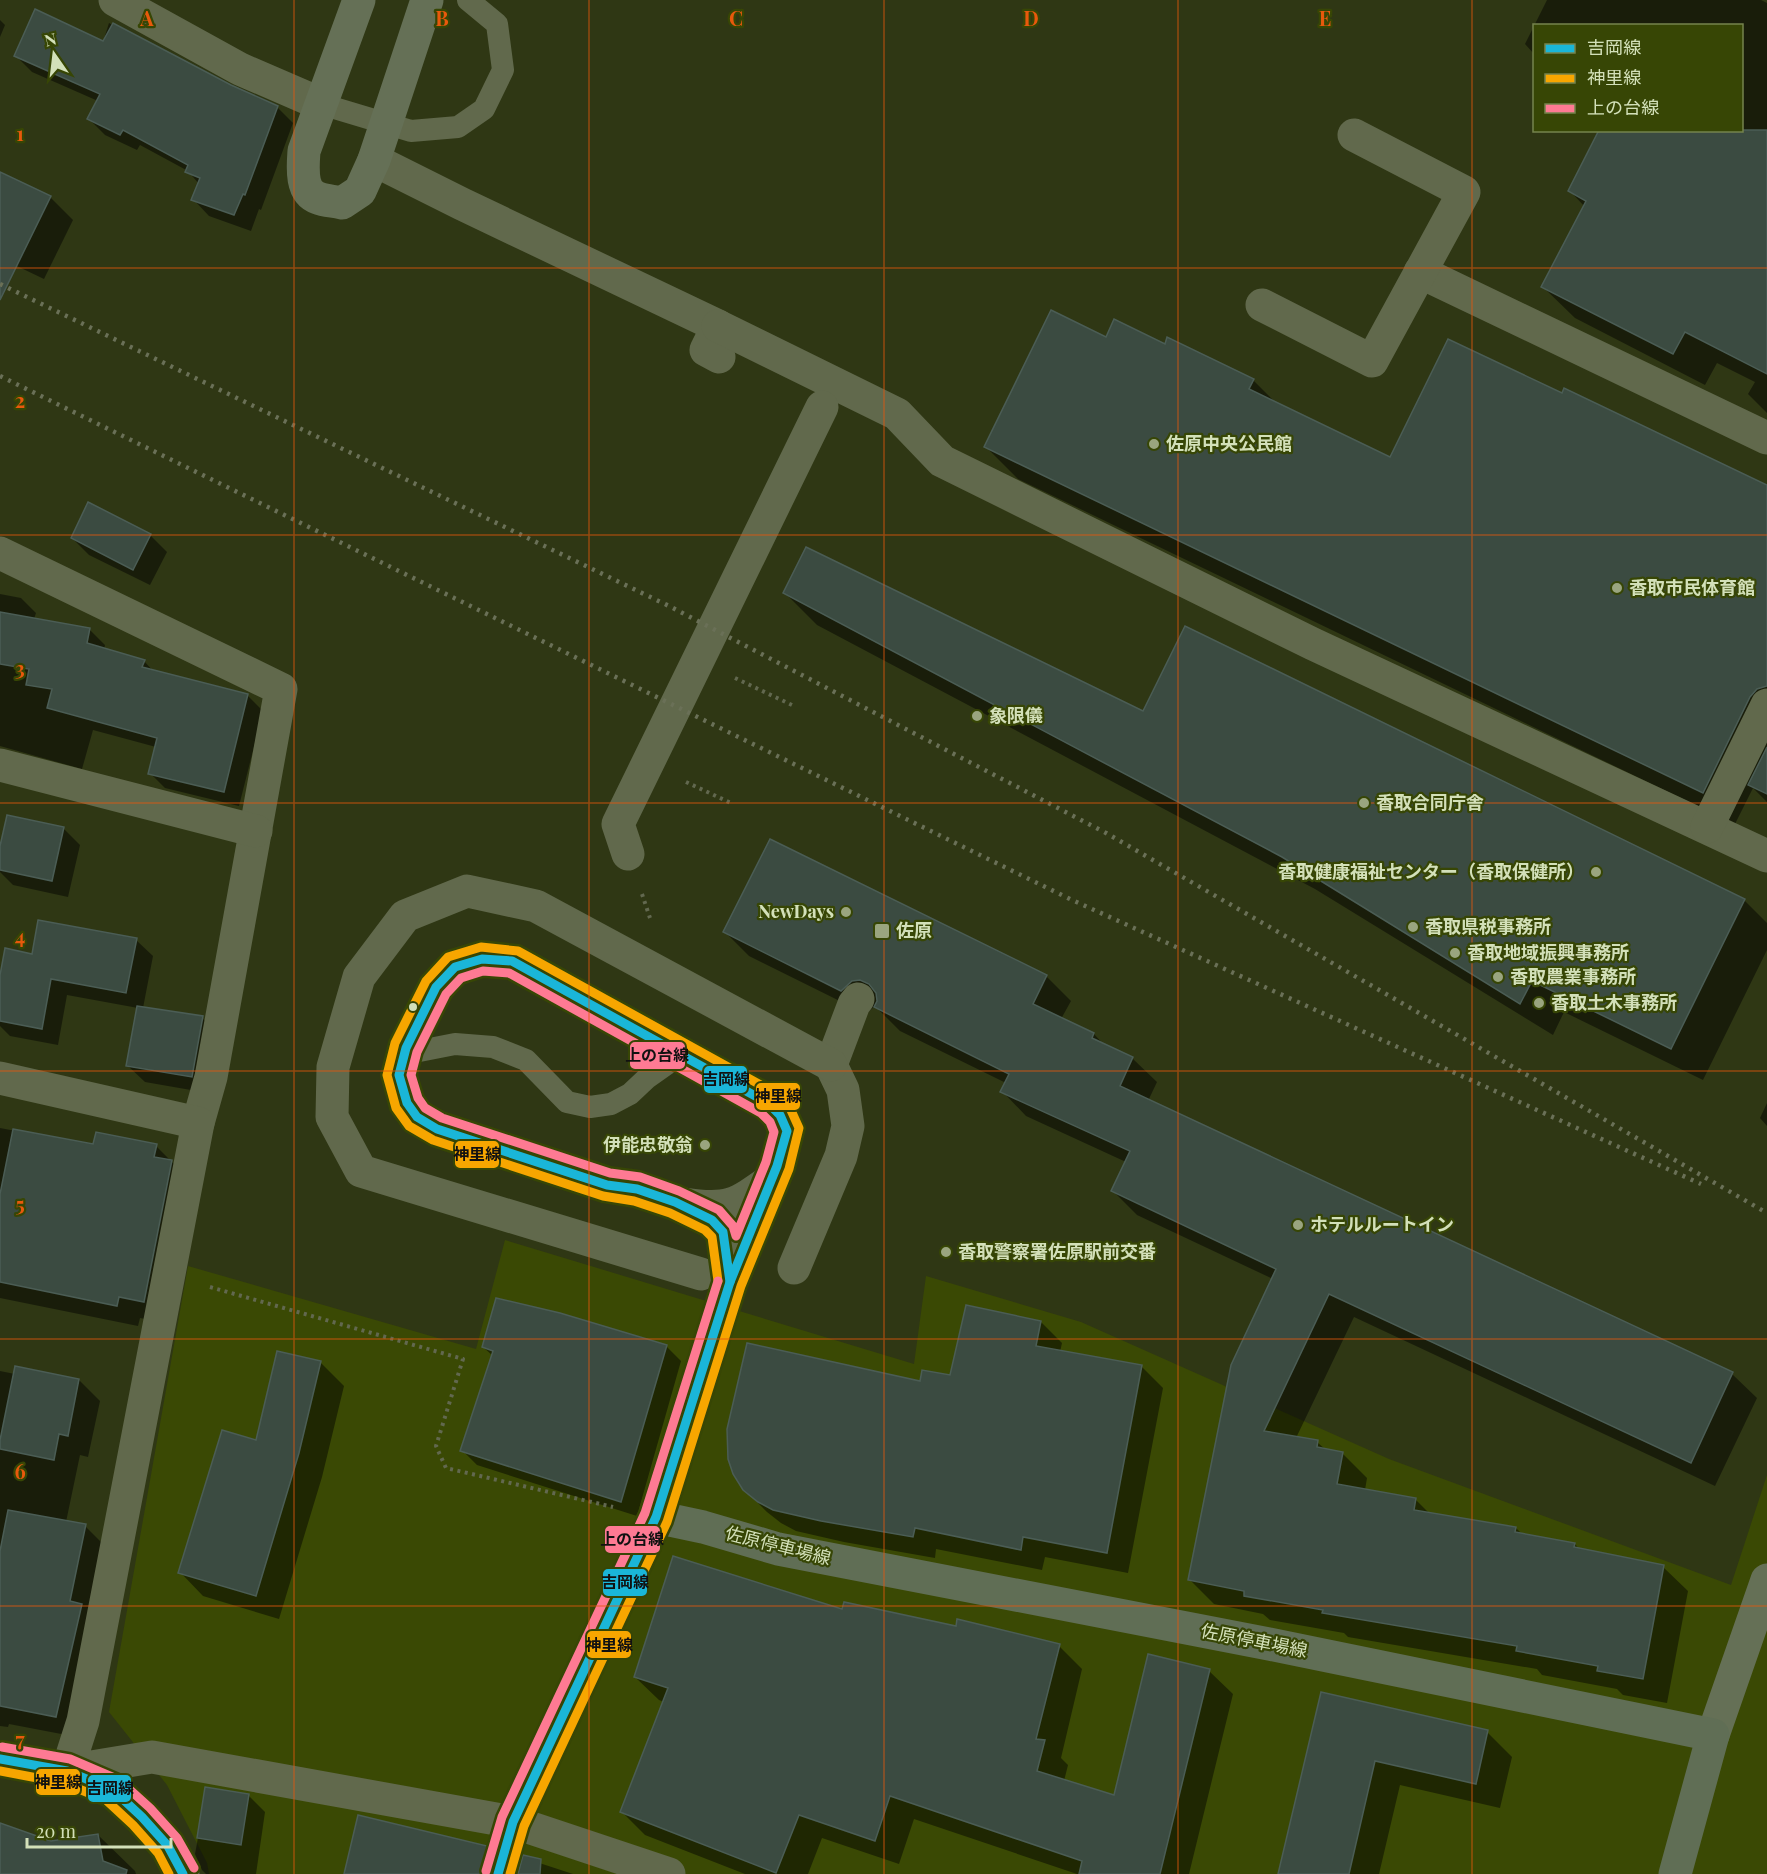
<svg xmlns="http://www.w3.org/2000/svg" width="1767" height="1874" font-family="'Playfair Display','Noto Sans JP',serif">
<style>
.built{fill:#3a4904}
.shadow{fill:#0007}
.building{fill:#3b4b41;stroke:#4b5d55;stroke-width:1.5}
.lines{fill:none;stroke-linecap:round;stroke-linejoin:round}
.path{stroke:#62684f;stroke-width:4;stroke-dasharray:3 4.5;stroke-linecap:butt}
.lane{stroke:#61694c;stroke-width:22}
.street{stroke:#61694c;stroke-width:33}
.secondary{stroke:#657056;stroke-width:33}
.primary{stroke:#606e55;stroke-width:33}
.rail{stroke:#6a7057;stroke-width:4.5;stroke-dasharray:3 6;stroke-linecap:butt}
.bus-1-casing{stroke:#374605;stroke-width:14}
.bus-2-casing{stroke:#374605;stroke-width:14}
.bus-3-casing{stroke:#374605;stroke-width:14}
.bus-1{stroke:#1ab6d8;stroke-width:9}
.bus-2{stroke:#f7a600;stroke-width:9}
.bus-3{stroke:#fe7a93;stroke-width:9}
.grid{fill:none;stroke:#e8590c;stroke-width:1.5;stroke-opacity:0.55}
.poi-dot{fill:#9aa57f;stroke:#374605;stroke-width:2}
.bus-dot{fill:#d3e0b9;stroke:#374605;stroke-width:2}
.labels{text-anchor:middle;stroke-width:4.5;stroke-linejoin:round;paint-order:stroke}
.poi-label{font-size:18px;font-weight:bold;fill:#d3e0b9;stroke:#374605;text-anchor:start}
.street-label{font-size:18px;fill:#d3e0b9;stroke:#374605}
.grid-label{font-size:20px;text-anchor:middle;font-weight:bold;fill:#e8590c;stroke:#374605;stroke-width:4.5;stroke-linejoin:round;paint-order:stroke}
.line-badge{stroke:#374605;stroke-width:2}
.pale-badge-label{font-size:16px;text-anchor:middle;font-weight:bold;fill:#111}
</style>
<rect width="100%" height="100%" fill="#2f3714"/>
<path class="built" d="M505,1240L914,1364L926,1276L1081,1322L1389,1459L1731,1585L1767,1475V1874H209L207,1863L167,1785L109,1712L188,1266L476,1349Z"/>
<g class="shadow">
<path d="M1547,0H1761L1767,3V413L1748,394L1755,382L1717,363L1705,385L1575,318L1543,287L1585,207L1570,191L1742,130V26H1534V54L1525,44Z"/>
<path d="M0,20L5,25L0,37Z"/>
<path d="M109,23L230,87L277,107L293,123L261,210L259,209L251,231L209,216L193,199L199,184L188,171L140,145L137,150L105,135L89,119L98,101L32,72L16,56L103,42Z"/>
<path d="M0,174L50,197L73,220L44,279L0,258Z"/>
<path d="M1106,339L1166,346L1168,339L1253,380L1276,403L1391,459L1767,487V802L1753,788L1735,824L1018,479L986,447Z"/>
<path d="M150,535L167,552L150,585L89,555L72,538Z"/>
<path d="M785,593L1144,713L1744,900L1767,923V950L1703,1080L1564,1012L1553,1035L1315,889L817,625Z"/>
<path d="M0,594L21,598L36,613L34,619L90,630L105,645L104,650L144,661L154,672L248,696L263,711L239,806L165,788L150,773L156,747L93,730L82,769L0,746Z"/>
<path d="M63,828L80,845L68,897L13,885L0,872V852Z"/>
<path d="M725,932L1046,976L1071,1001L1061,1019L1094,1034L1105,1046L1132,1058L1157,1082L1148,1101L1732,1374L1757,1398L1715,1486L1354,1317L1296,1438L1317,1442L1326,1450L1343,1454L1367,1478L1365,1490L1415,1499L1430,1514L1516,1528L1522,1534L1575,1544L1580,1550L1663,1567L1688,1591L1667,1703L1623,1695L1617,1689L1542,1675L1537,1669L1348,1637L1344,1633L1270,1620L1263,1614L1214,1604L1190,1580L1273,1279L1137,1215L1113,1191L1126,1162L1026,1116L1002,1091L1006,1083L900,1031L875,1006L866,1014L749,956Z"/>
<path d="M136,940L153,956L143,1008L202,1018L219,1034L208,1093L145,1082L128,1066L138,1008L67,995L58,1045L10,1036L0,1026V982L34,955Z"/>
<path d="M1767,1103V1126L1760,1118Z"/>
<path d="M0,1128L95,1146H156L192,1182L165,1323L140,1318L138,1326L0,1298Z"/>
<path d="M1041,1322L1062,1343L1060,1352L1142,1367L1163,1388L1128,1573L1045,1557L1042,1570L936,1549L935,1558L844,1542L796,1531L781,1523L767,1512L745,1490L921,1383L951,1377Z"/>
<path d="M666,1346L681,1361L637,1516L477,1465L462,1450L493,1356L483,1347Z"/>
<path d="M278,1353L321,1363L344,1386L322,1477L279,1619L203,1596L180,1572L257,1442Z"/>
<path d="M16,1368L79,1380L100,1401L88,1457L80,1455L66,1522L85,1526L106,1547L77,1737L9,1724L8,1727L0,1726V1371L15,1374Z"/>
<path d="M844,1611L957,1627L1059,1646L1082,1669L1061,1758L1068,1765L1064,1781L1115,1797L1209,1671L1233,1694L1189,1874H1077L914,1819L899,1864L822,1838L808,1874H745L645,1835L621,1811L664,1702L659,1700L635,1677Z"/>
<path d="M1322,1694L1487,1732L1512,1757L1500,1808L1400,1785L1379,1874H1280Z"/>
<path d="M207,1789L249,1796L265,1812L256,1874H206L202,1870L195,1854Z"/>
<path d="M0,1824L50,1843L98,1835L135,1871L136,1874H0Z"/>
<path d="M486,1847L502,1863L499,1874H345Z"/>
<path d="M524,1858L573,1874H519Z"/>
</g>
<g class="building">
<path d="M35,9L103,41L113,23L231,85L278,106L245,195L243,194L234,215L191,200L200,178L185,172L188,165L123,130L120,135L87,119L100,94L14,56Z"/>
<path d="M1599,130H1767V374L1685,332L1673,354L1541,287L1586,201L1568,191Z"/>
<path d="M0,172L51,196L0,300Z"/>
<path d="M1051,310L1106,337L1114,319L1165,344L1167,337L1254,379L1249,389L1390,457L1448,339L1562,393L1564,388L1767,485V686L1757,689L1750,697L1703,793L984,447Z"/>
<path d="M88,502L151,534L133,570L71,538Z"/>
<path d="M806,547L1143,711L1185,626L1745,899L1671,1049L1532,981L1520,1004L1282,857L783,593Z"/>
<path d="M0,612L90,628L87,643L145,660L142,667L248,694L224,792L148,774L157,738L47,708L52,689L26,685L29,669L0,664Z"/>
<path d="M1767,747V794L1748,785Z"/>
<path d="M7,815L64,827L52,881L0,870V846Z"/>
<path d="M770,839L1047,975L1033,1004L1094,1033L1092,1038L1133,1057L1120,1086L1733,1372L1691,1463L1329,1294L1264,1431L1318,1440L1317,1447L1343,1452L1337,1484L1416,1498L1414,1510L1516,1527L1515,1532L1575,1543L1574,1547L1664,1565L1643,1679L1597,1671L1598,1666L1516,1651L1517,1646L1322,1613L1323,1610L1244,1596V1591L1188,1580L1231,1365L1276,1269L1111,1191L1130,1151L1000,1092L1009,1074L874,1007L877,1001L876,993L869,984L860,980L852,981L841,991L723,932Z"/>
<path d="M38,920L137,938L126,993L51,979L42,1029L0,1021V975L5,948L32,954Z"/>
<path d="M137,1006L203,1016L192,1077L126,1066Z"/>
<path d="M13,1129L93,1144L96,1132L157,1144L154,1157L172,1160L144,1302L119,1297L117,1306L0,1282V1194Z"/>
<path d="M496,1298L560,1313L667,1345L621,1502L460,1451L493,1351L482,1347Z"/>
<path d="M966,1305L1041,1321L1036,1346L1142,1365L1107,1553L1023,1537L1021,1550L915,1528L913,1537L821,1521L773,1510L758,1502L743,1490L733,1474L728,1459L727,1429L747,1343L920,1381L922,1370L950,1375Z"/>
<path d="M277,1351L321,1361L299,1453L256,1596L178,1573L222,1430L256,1440Z"/>
<path d="M15,1366L79,1379L68,1436L59,1434L54,1460L0,1449V1440Z"/>
<path d="M8,1510L86,1524L70,1601L82,1604L56,1717L0,1706V1551Z"/>
<path d="M673,1556L842,1609L844,1602L956,1626L957,1619L1060,1644L1036,1739L1045,1740L1037,1771L1114,1795L1148,1654L1210,1669L1160,1874H1079L1082,1861L890,1796L875,1841L799,1815L776,1873L620,1812L668,1688L634,1677Z"/>
<path d="M1321,1692L1488,1730L1476,1784L1375,1761L1349,1874H1278Z"/>
<path d="M205,1787L249,1794L241,1845L197,1838Z"/>
<path d="M358,1815L487,1846L480,1874H344Z"/>
<path d="M0,1823L51,1841L98,1834L103,1861L127,1870L126,1874H0Z"/>
<path d="M523,1855L541,1859L540,1874H518Z"/>
</g>
<g class="lines">
<g class="path">
<path d="M735,678L794,706"/>
<path d="M686,782L733,804"/>
<path d="M642,894L650,918"/>
<path d="M210,1287L463,1359L436,1446L446,1468L613,1507"/>
</g>
<g class="lane">
<path d="M321,104L411,131L458,127L484,109L503,70L497,24L468,0"/>
<path d="M404,1054L455,1044L493,1047L526,1060L567,1102L590,1107L611,1104L630,1094L647,1078L681,1054"/>
</g>
<g class="street">
<path d="M115,0L240,69L321,104"/>
<path d="M374,160L462,204L718,326L706,350L719,357"/>
<path d="M1420,272L1767,438"/>
<path d="M1262,305L1372,361L1464,192L1354,135"/>
<path d="M718,326L897,414L942,461L1313,644L1767,856"/>
<path d="M0,553L281,689L211,1077L198,1123"/>
<path d="M0,765L256,831"/>
<path d="M1707,827L1767,705"/>
<path d="M628,854L618,824L822,407"/>
<path d="M482,959L512,961L768,1103C775,1110 783,1118 786,1129C789,1145 739,1259 730,1282L723,1232L712,1220L675,1202L637,1189L607,1185L437,1129L417,1117L407,1103L399,1075L404,1054L436,987L455,967Z"/>
<path d="M0,1078L198,1123L83,1721L67,1771L152,1757L513,1822L669,1874"/>
<path d="M684,1204C728,1211 736,1205 771,1180"/>
<path d="M794,1268L841,1156L848,1126L843,1090L831,1065L854,1004L858,999"/>
<path d="M701,1274L361,1171L332,1117L333,1067L359,977L405,916L467,891L536,906L831,1065"/>
<path d="M498,1874L513,1822L656,1517"/>
</g>
<g class="secondary">
<path d="M359,0L304,151C303,166 300,192 318,198C325,201 334,201 342,203L360,191L374,160L427,0"/>
<path d="M656,1517L730,1282"/>
<path d="M1713,1735L1767,1580"/>
</g>
<g class="primary">
<path d="M656,1517L703,1527L778,1549L1269,1644L1713,1735L1675,1874"/>
<path d="M0,1759L67,1771L113,1790L142,1817L168,1846L183,1874"/>
</g>
<g class="rail">
<path d="M0,284L669,606L1106,833L1767,1213"/>
<path d="M0,376L1072,900L1701,1184"/>
</g>
<defs>
<g id="bus-1">
<path d="M482,959L512,961L768,1103L780,1115L787,1131L777,1166L730,1282L723,1232L712,1220L675,1202L637,1189L607,1185L437,1129L417,1117L407,1103L399,1075L406,1048L436,987L455,967Z"/>
<path d="M0,1759L67,1771L113,1790L142,1817L168,1846L183,1874"/>
<path d="M498,1874L513,1822L656,1517L730,1282"/>
</g>
<g id="bus-2">
<path d="M0,1771L64,1783L106,1800L133,1825L158,1853L169,1874"/>
<path d="M510,1874L524,1826L667,1522L741,1286L789,1169L799,1128L790,1108L775,1093L518,951L481,947L448,957L426,981L395,1043L387,1075L396,1108L409,1126L433,1140L603,1196L634,1201L670,1213L705,1230L712,1237L718,1281"/>
</g>
<g id="bus-3">
<path d="M483,971L509,973L761,1113L770,1122L774,1132L766,1162L736,1236L733,1226L719,1210L679,1191L640,1177L610,1173L442,1118L425,1108L418,1098L411,1075L417,1052L446,994L461,978Z"/>
<path d="M2,1747L70,1759L119,1780L150,1808L177,1838L194,1868"/>
<path d="M486,1871L502,1817L645,1513L718,1281"/>
</g>
</defs>
<use href="#bus-1" class="bus-1-casing"/>
<use href="#bus-2" class="bus-2-casing"/>
<use href="#bus-3" class="bus-3-casing"/>
<use href="#bus-1" class="bus-1"/>
<use href="#bus-2" class="bus-2"/>
<use href="#bus-3" class="bus-3"/>
</g>
<path class="grid" d="M294,0V1874M589,0V1874M884,0V1874M1178,0V1874M1472,0V1874M0,268H1767M0,535H1767M0,803H1767M0,1071H1767M0,1339H1767M0,1606H1767"/>
<g class="poi-dot">
<circle cx="1154" cy="444" r="6"/>
<circle cx="1617" cy="588" r="6"/>
<circle cx="977" cy="716" r="6"/>
<circle cx="1364" cy="803" r="6"/>
<circle cx="1596" cy="872" r="6"/>
<circle cx="846" cy="912" r="6"/>
<circle cx="1413" cy="927" r="6"/>
<rect x="874" y="923" width="16" height="16" rx="3"/>
<circle cx="1455" cy="953" r="6"/>
<circle cx="1498" cy="977" r="6"/>
<circle cx="1539" cy="1003" r="6"/>
<circle cx="705" cy="1145" r="6"/>
<circle cx="1298" cy="1225" r="6"/>
<circle cx="946" cy="1252" r="6"/>
</g>
<circle class="bus-dot" cx="413" cy="1007" r="5"/>
<g class="labels">
<g class="poi-label">
<text x="1166" y="450">佐原中央公民館</text>
<text x="1629" y="594">香取市民体育館</text>
<text x="989" y="722">象限儀</text>
<text x="1376" y="809">香取合同庁舎</text>
<text x="1584" y="878" text-anchor="end">香取健康福祉センター（香取保健所）</text>
<text x="834" y="918" text-anchor="end">NewDays</text>
<text x="1425" y="933">香取県税事務所</text>
<text x="896" y="937">佐原</text>
<text x="1467" y="959">香取地域振興事務所</text>
<text x="1510" y="983">香取農業事務所</text>
<text x="1551" y="1009">香取土木事務所</text>
<text x="693" y="1151" text-anchor="end">伊能忠敬翁</text>
<text x="1310" y="1231">ホテルルートイン</text>
<text x="958" y="1258">香取警察署佐原駅前交番</text>
</g>
<g class="street-label">
<text transform="translate(778 1546) rotate(14)" y="6">佐原停車場線</text>
<text transform="translate(1254 1641) rotate(11)" y="6">佐原停車場線</text>
</g>
</g>
<g class="grid-label">
<text x="147" y="26">A</text>
<text x="442" y="26">B</text>
<text x="736" y="26">C</text>
<text x="1031" y="26">D</text>
<text x="1325" y="26">E</text>
<text x="20" y="141">1</text>
<text x="20" y="408">2</text>
<text x="20" y="676">3</text>
<text x="20" y="944">4</text>
<text x="20" y="1212">5</text>
<text x="20" y="1479">6</text>
<text x="20" y="1747">7</text>
</g>
<g class="line-badge">
<rect x="629" y="1041" width="57" height="29" rx="6" fill="#fe7a93"/>
<rect x="703" y="1065" width="45" height="29" rx="6" fill="#1ab6d8"/>
<rect x="755" y="1082" width="46" height="29" rx="6" fill="#f7a600"/>
<rect x="454" y="1140" width="46" height="29" rx="6" fill="#f7a600"/>
<rect x="604" y="1525" width="57" height="29" rx="6" fill="#fe7a93"/>
<rect x="602" y="1568" width="46" height="29" rx="6" fill="#1ab6d8"/>
<rect x="586" y="1630" width="46" height="29" rx="6" fill="#f7a600"/>
<rect x="35" y="1768" width="46" height="28" rx="6" fill="#f7a600"/>
<rect x="87" y="1774" width="45" height="29" rx="6" fill="#1ab6d8"/>
</g>
<g class="pale-badge-label">
<text x="657" y="1061">上の台線</text>
<text x="726" y="1085">吉岡線</text>
<text x="778" y="1102">神里線</text>
<text x="477" y="1160">神里線</text>
<text x="632" y="1545">上の台線</text>
<text x="625" y="1588">吉岡線</text>
<text x="609" y="1651">神里線</text>
<text x="58" y="1788">神里線</text>
<text x="110" y="1794">吉岡線</text>
</g>
<rect x="1533" y="24" width="210" height="108" fill="#374605" stroke="#75844d" stroke-width="1.5"/>
<rect x="1545" y="44" width="30" height="9" fill="#1ab6d8" stroke="#75844d" stroke-width="1.5"/>
<text x="1587" y="54" font-size="18" fill="#d3e0b9">吉岡線</text>
<rect x="1545" y="74" width="30" height="9" fill="#f7a600" stroke="#75844d" stroke-width="1.5"/>
<text x="1587" y="84" font-size="18" fill="#d3e0b9">神里線</text>
<rect x="1545" y="104" width="30" height="9" fill="#fe7a93" stroke="#75844d" stroke-width="1.5"/>
<text x="1587" y="114" font-size="18" fill="#d3e0b9">上の台線</text>
<g transform="translate(54 54) rotate(346)" stroke="#374605" stroke-width="4.5" paint-order="stroke">
<path d="M0-4.5L10 22L0 15L-10 22Z" fill="#d3e0b9"/>
<text y="-9" font-size="16" font-weight="bold" text-anchor="middle" fill="#d3e0b9">N</text>
</g>
<path d="M27 1838v9h144v-9" fill="none" stroke="#d3e0b9" stroke-width="3"/>
<text x="36" y="1838" font-size="18" fill="#d3e0b9" stroke="#374605" stroke-width="4.5" paint-order="stroke">20 m</text>
</svg>
